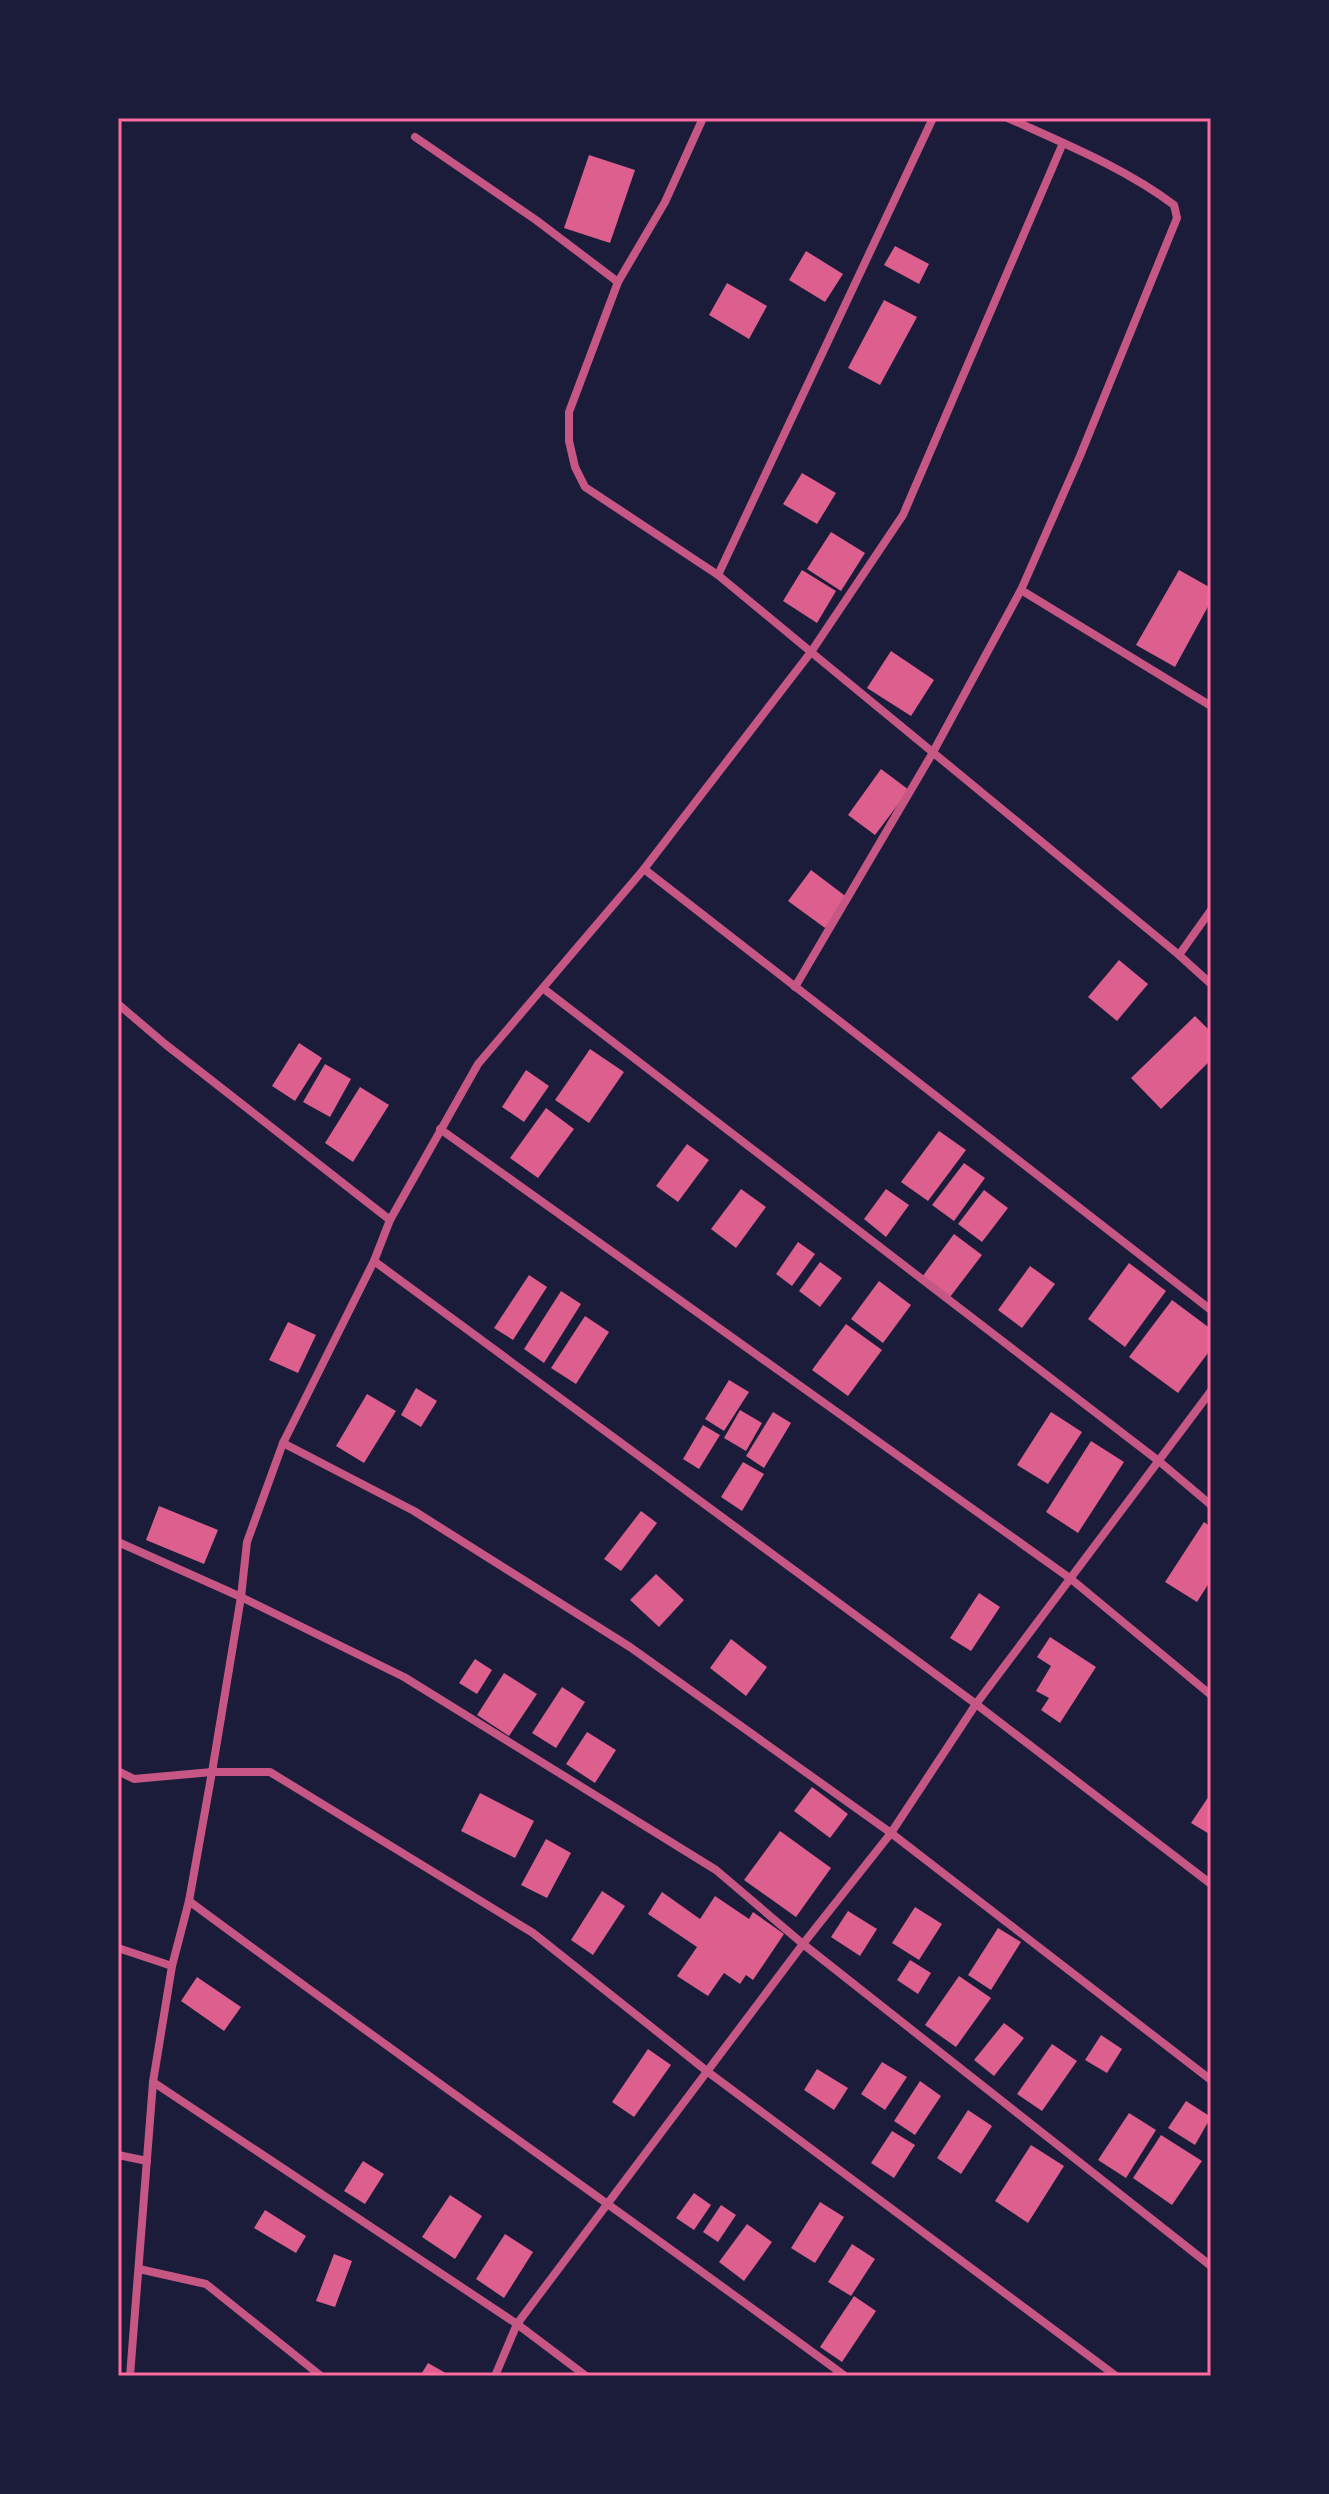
<svg xmlns="http://www.w3.org/2000/svg" width="1329" height="2494" font-family="'IBM Plex Serif',serif">
<style>
.building{fill:#dd5f8e}
.lines{fill:none;stroke-linecap:round;stroke-linejoin:round}
.minor{stroke:#c65784;stroke-width:8}
.neatline{fill:none;stroke:#ff6b9d;stroke-width:3}
</style>
<rect width="100%" height="100%" fill="#1b1b3a"/>
<g class="building">
<path d="M589,155L635,170L610,243L564,228Z"/>
<path d="M895,246L929,264L919,284L884,265Z"/>
<path d="M806,251L843,274L825,302L789,280Z"/>
<path d="M727,283L767,306L749,339L709,315Z"/>
<path d="M884,300L917,317L880,385L848,368Z"/>
<path d="M802,473L836,493L817,524L783,504Z"/>
<path d="M831,532L865,553L841,591L807,569Z"/>
<path d="M802,570L836,591L817,623L783,601Z"/>
<path d="M1179,570L1211,588V601L1175,667L1136,645Z"/>
<path d="M891,651L934,680L911,716L867,688Z"/>
<path d="M881,769L909,790L875,835L848,815Z"/>
<path d="M811,870L848,898L825,928L788,901Z"/>
<path d="M1119,960L1148,984L1117,1021L1088,997Z"/>
<path d="M1195,1016L1211,1032V1060L1161,1109L1131,1078Z"/>
<path d="M299,1043L322,1058L295,1101L272,1086Z"/>
<path d="M590,1049L624,1072L589,1123L555,1100Z"/>
<path d="M325,1064L351,1079L330,1117L303,1102Z"/>
<path d="M526,1070L549,1086L524,1122L502,1107Z"/>
<path d="M360,1087L389,1105L353,1162L325,1143Z"/>
<path d="M546,1108L574,1129L538,1178L510,1158Z"/>
<path d="M939,1131L966,1150L928,1201L901,1182Z"/>
<path d="M687,1144L709,1160L678,1202L656,1186Z"/>
<path d="M964,1163L985,1178L954,1221L932,1205Z"/>
<path d="M741,1189L766,1207L736,1248L711,1229Z"/>
<path d="M886,1189L909,1205L886,1237L864,1219Z"/>
<path d="M984,1190L1008,1208L982,1242L958,1224Z"/>
<path d="M954,1234L982,1255L950,1297L922,1277Z"/>
<path d="M798,1242L815,1254L792,1286L776,1274Z"/>
<path d="M820,1262L842,1278L820,1307L799,1291Z"/>
<path d="M1129,1263L1166,1291L1125,1347L1088,1319Z"/>
<path d="M1030,1266L1055,1284L1022,1328L998,1310Z"/>
<path d="M529,1275L547,1287L513,1340L494,1328Z"/>
<path d="M879,1281L911,1305L883,1343L851,1319Z"/>
<path d="M561,1291L581,1304L544,1363L524,1349Z"/>
<path d="M1172,1300L1211,1329V1349L1178,1393L1129,1357Z"/>
<path d="M585,1316L609,1332L576,1384L551,1368Z"/>
<path d="M288,1322L316,1335L298,1373L269,1360Z"/>
<path d="M846,1324L882,1350L848,1396L812,1370Z"/>
<path d="M729,1380L749,1392L724,1431L705,1419Z"/>
<path d="M416,1388L437,1401L421,1427L401,1415Z"/>
<path d="M367,1394L396,1411L364,1463L336,1446Z"/>
<path d="M740,1410L762,1423L746,1451L724,1438Z"/>
<path d="M773,1412L791,1423L764,1468L746,1456Z"/>
<path d="M1051,1412L1082,1432L1048,1484L1017,1465Z"/>
<path d="M703,1425L720,1435L699,1469L683,1459Z"/>
<path d="M1091,1441L1124,1462L1078,1533L1046,1512Z"/>
<path d="M743,1462L764,1474L742,1511L721,1497Z"/>
<path d="M159,1506L218,1530L204,1564L146,1540Z"/>
<path d="M641,1511L657,1523L621,1571L604,1559Z"/>
<path d="M1204,1522L1211,1527V1580L1197,1602L1165,1582Z"/>
<path d="M656,1574L684,1600L659,1627L630,1600Z"/>
<path d="M979,1593L1000,1607L971,1651L950,1638Z"/>
<path d="M1050,1637L1096,1667L1060,1723L1041,1710L1049,1698L1036,1691L1051,1666L1037,1657Z"/>
<path d="M731,1639L767,1667L746,1696L710,1668Z"/>
<path d="M475,1659L492,1670L477,1694L459,1683Z"/>
<path d="M504,1673L537,1694L509,1736L477,1715Z"/>
<path d="M562,1687L585,1702L556,1748L532,1733Z"/>
<path d="M587,1732L616,1750L595,1783L566,1764Z"/>
<path d="M812,1787L848,1814L830,1838L794,1811Z"/>
<path d="M480,1793L534,1821L515,1858L461,1831Z"/>
<path d="M1211,1793V1835L1191,1823Z"/>
<path d="M780,1831L831,1868L796,1917L744,1880Z"/>
<path d="M546,1839L571,1853L547,1898L521,1885Z"/>
<path d="M602,1891L625,1906L593,1955L571,1940Z"/>
<path d="M662,1892L700,1919L715,1896L749,1919L753,1912L784,1934L753,1980L746,1975L740,1984L724,1973L708,1996L677,1976L697,1947L648,1914Z"/>
<path d="M915,1907L942,1924L919,1960L892,1943Z"/>
<path d="M848,1911L877,1929L860,1956L831,1937Z"/>
<path d="M998,1928L1021,1942L991,1990L968,1975Z"/>
<path d="M910,1960L931,1973L918,1994L897,1980Z"/>
<path d="M959,1976L991,1998L956,2047L925,2025Z"/>
<path d="M197,1977L241,2007L224,2031L181,2001Z"/>
<path d="M1004,2023L1024,2038L994,2076L974,2060Z"/>
<path d="M1101,2035L1122,2049L1107,2073L1085,2060Z"/>
<path d="M1052,2044L1077,2061L1042,2111L1017,2094Z"/>
<path d="M648,2049L671,2065L634,2117L612,2102Z"/>
<path d="M882,2062L907,2077L885,2110L861,2094Z"/>
<path d="M817,2069L848,2088L834,2110L804,2090Z"/>
<path d="M920,2081L941,2096L915,2135L894,2121Z"/>
<path d="M1186,2101L1211,2117L1195,2145L1168,2128Z"/>
<path d="M968,2110L992,2126L961,2174L937,2158Z"/>
<path d="M1129,2113L1156,2130L1126,2178L1098,2160Z"/>
<path d="M892,2131L915,2145L894,2178L871,2163Z"/>
<path d="M1161,2135L1202,2161L1172,2205L1133,2178Z"/>
<path d="M1031,2145L1064,2166L1028,2223L995,2201Z"/>
<path d="M363,2161L384,2174L365,2204L344,2191Z"/>
<path d="M694,2193L711,2205L694,2230L676,2218Z"/>
<path d="M450,2195L482,2216L455,2259L422,2237Z"/>
<path d="M820,2202L844,2217L815,2263L791,2248Z"/>
<path d="M721,2205L736,2215L718,2242L703,2232Z"/>
<path d="M265,2210L306,2236L296,2253L254,2228Z"/>
<path d="M747,2224L772,2242L744,2281L719,2262Z"/>
<path d="M505,2234L533,2252L504,2298L476,2279Z"/>
<path d="M852,2244L875,2259L851,2296L828,2282Z"/>
<path d="M334,2254L352,2261L335,2307L316,2301Z"/>
<path d="M854,2296L876,2311L842,2362L820,2347Z"/>
<path d="M428,2363L451,2376H420Z"/>
</g>
<g class="lines">
<g class="minor">
<path d="M415,137L536,220L618,282"/>
<path d="M1063,143L903,515L811,652L1179,955L1211,984"/>
<path d="M718,575L933,118"/>
<path d="M1021,590L1211,706"/>
<path d="M644,869L1211,1310"/>
<path d="M1179,955L1211,910"/>
<path d="M795,987L932,754L1021,590L1080,456L1177,218L1174,205C1125,168 1063,143 1008,118"/>
<path d="M544,989L1160,1462L1211,1505"/>
<path d="M118,1004L165,1044L390,1220"/>
<path d="M440,1129L1071,1579L1211,1695"/>
<path d="M374,1261L976,1704L1211,1884"/>
<path d="M283,1443L414,1511L630,1647L891,1833L1211,2080"/>
<path d="M118,1542L241,1597L404,1677L716,1870L803,1944L1211,2266"/>
<path d="M118,1771L134,1779L212,1772H270L533,1933L708,2072L1116,2376"/>
<path d="M189,1901C406,2062 627,2216 845,2376"/>
<path d="M118,1948L172,1966"/>
<path d="M153,2082L517,2324L586,2376"/>
<path d="M118,2155L147,2161"/>
<path d="M139,2269L206,2284L321,2376"/>
<path d="M130,2376L153,2082L172,1966L189,1901L212,1772L241,1597L247,1542L283,1443L374,1261L390,1220L478,1064L644,869L811,652L718,575L585,487L575,467L569,441V412L618,282L665,202L703,118"/>
<path d="M495,2376L517,2324L803,1944L891,1833L976,1704L1211,1391"/>
</g>
</g>
<rect width="1329" height="2494" fill="none" stroke="#1b1b3a" stroke-width="240"/>
<rect x="120" y="120" width="1089" height="2254" class="neatline"/>
</svg>
